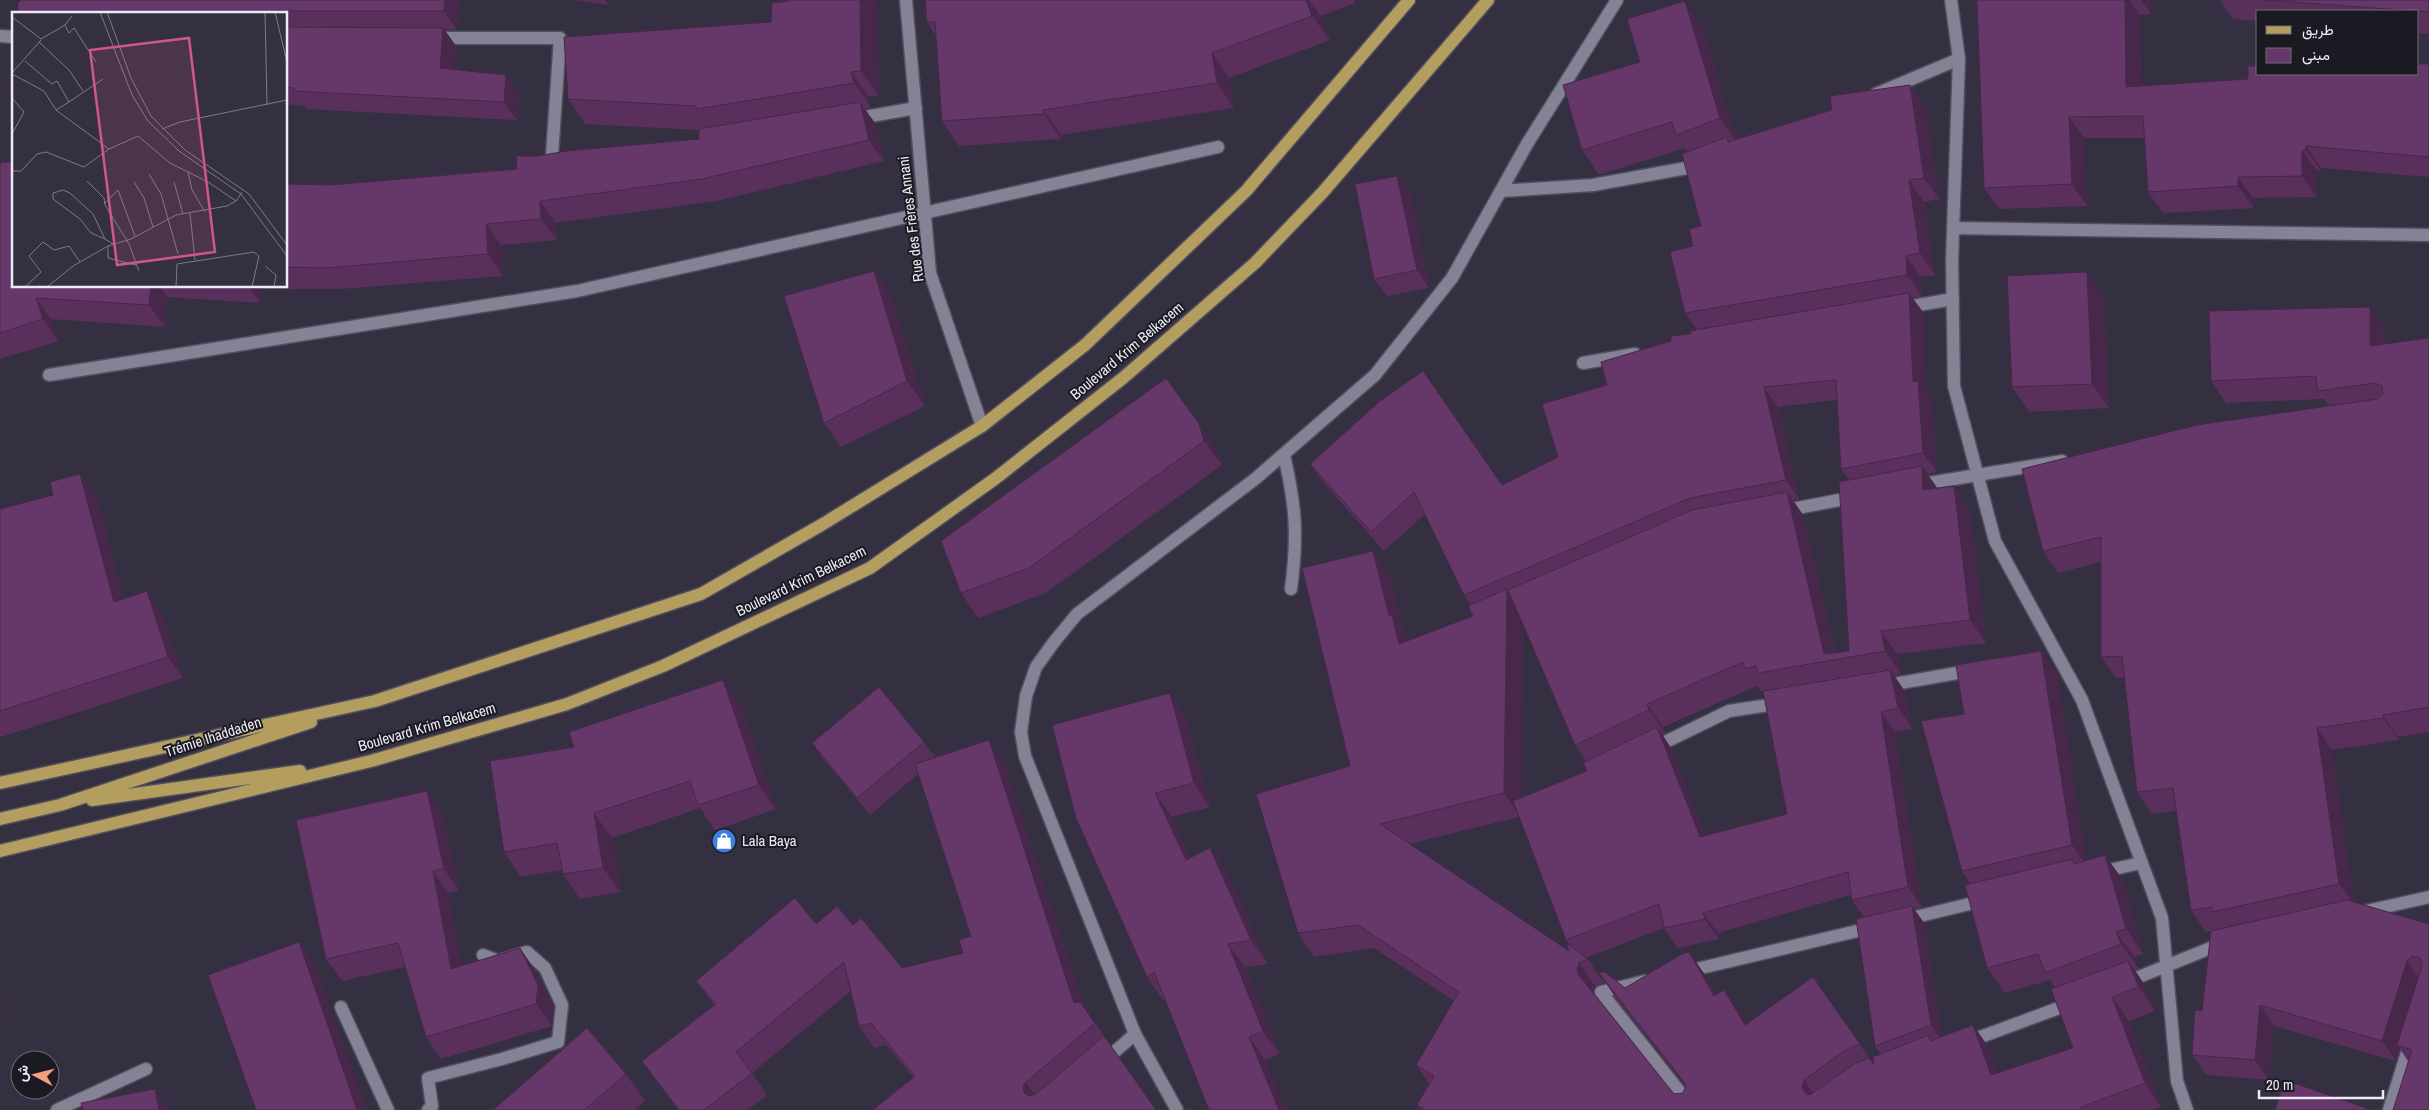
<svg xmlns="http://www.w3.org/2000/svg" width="2429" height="1110" font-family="'Archivo Narrow',Vazirmatn,sans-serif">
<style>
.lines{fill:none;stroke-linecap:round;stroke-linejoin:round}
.lane-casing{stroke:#524f5d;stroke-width:15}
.street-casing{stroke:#524f5d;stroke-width:15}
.primary-casing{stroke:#524f5d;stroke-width:15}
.lane{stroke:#868296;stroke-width:12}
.street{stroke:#868296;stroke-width:12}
.primary{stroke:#b39e5f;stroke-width:12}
.wall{fill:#58305b;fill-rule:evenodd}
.shaded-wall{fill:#47274a}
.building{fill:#66386a;stroke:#47274a}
.labels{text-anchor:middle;stroke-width:4;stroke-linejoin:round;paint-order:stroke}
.street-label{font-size:15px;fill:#eceaf5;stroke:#1b1921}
.poi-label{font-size:15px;fill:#eceaf5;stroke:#1b1921;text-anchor:start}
.inset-road{fill:none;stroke:#7e7a89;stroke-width:1}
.view{fill:#cf5789;fill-opacity:0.15;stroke:#cf5789;stroke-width:2.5}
.inset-edge{fill:none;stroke:#eceaf5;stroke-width:2.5}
</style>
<rect width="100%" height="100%" fill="#343041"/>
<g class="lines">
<defs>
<g id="lane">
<path d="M0,36L14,37"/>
<path d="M435,38H560L551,170"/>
<path d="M854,119L916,108"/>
<path d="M49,375L577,291L1218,147"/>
<path d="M428,1110L432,1106L428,1078L502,1059L558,1042L562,1005L545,968L527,952L498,961L483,955"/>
</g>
<g id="street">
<path d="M906,0L930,273L982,426"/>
<path d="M1951,0L1959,59L1952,261L1954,386L1995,541L2082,700L2162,918L2177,1081L2187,1110"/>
<path d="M1876,94L1959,59"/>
<path d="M1501,191L1593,185L1703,165"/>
<path d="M1953,228L2429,235"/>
<path d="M1901,308L1953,299"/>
<path d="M1583,363L1635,354"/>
<path d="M1284,455C1296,507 1298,536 1291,589"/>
<path d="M1917,485L2062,461"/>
<path d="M1782,511L1855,497"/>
<path d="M1883,686L1974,670"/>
<path d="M1651,749L1729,711L1782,703"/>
<path d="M2100,872L2141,863"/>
<path d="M2362,912L2429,897"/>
<path d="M1903,920L1986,900"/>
<path d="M1684,972L1874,927"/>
<path d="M1645,981L1601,992L1694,1110"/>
<path d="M2124,983L2223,943"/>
<path d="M341,1007L388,1110"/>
<path d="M1967,1042L2075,1002"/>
<path d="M1103,1062L1135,1034"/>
<path d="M57,1110L146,1069"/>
<path d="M1177,1110L1135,1034L1025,756L1021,732L1026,696L1036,667L1054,642L1077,614L1255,479L1375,375L1452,278L1527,144L1617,0"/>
<path d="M2389,1110L2410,1043"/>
</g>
<g id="primary">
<path d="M0,783L375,701L701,594L823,524L982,426L1085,345L1246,191L1409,0"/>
<path d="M92,800L300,771"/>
<path d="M0,819L60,805L311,722"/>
<path d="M0,851L371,761L567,704L663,666L870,568L996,478L1123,378L1255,263L1323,192L1488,0"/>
</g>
</defs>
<use href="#lane" class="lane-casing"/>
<use href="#street" class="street-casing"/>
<use href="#primary" class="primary-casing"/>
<use href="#lane" class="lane"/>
<use href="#street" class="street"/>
<use href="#primary" class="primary"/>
</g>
<g class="wall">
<path d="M21,0H459L457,30L444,29L456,46L454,70L506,75L519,94L517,120L306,109L304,106L286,104V14H17Z"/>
<path d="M574,0H609L608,5Z"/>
<path d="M789,0H877L879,96H868L871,107L864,109L875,123L884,161L717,201L555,223L557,240L501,245L503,276L341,289H261L260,303L167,297L165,327L51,319L58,341L0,359V163L14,286H286V184L331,185L517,169L537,156L699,139V130L585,124L568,99L771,22L789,1Z"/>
<path d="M925,0H1354L1355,3L1320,16L1330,40L1229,78L1234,108L1061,135V139L959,146L942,121L936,36L927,22Z"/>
<path d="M1977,0H2150L2151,14L2140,15L2141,86L2248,79L2429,64V177L2321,168V171H2317V197L2253,198L2254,208L2163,213L2148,192L2145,138H2084L2087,206L1999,209L1984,188Z"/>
<path d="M2220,0H2429V34L2418,33V11H2258V21L2233,19Z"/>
<path d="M1702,26L1736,139L1910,85L1925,106L1939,199L1924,202L1935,275L1921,277L1922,296L1912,298L1923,312L1926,392L1932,400L1937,472L1927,474L1937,488L1970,509L1986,643L1897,654L1901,674L1894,675L1904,690L1913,729L1895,732L1922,907L1914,909L1924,923L1942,1036L1973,1025L1989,1048L1998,1073L2073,1048L2055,988L2050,980L2005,993L1987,968L1970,883L1962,871L1964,714L2041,651L2057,674L2086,860L2123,880L2143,954L2134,957L2139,969L2135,970L2144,984L2155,1011L2129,1021L2161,1107L2152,1110H1421L1417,1105L1429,1084L1416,1065L1454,1001L1374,948L1314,957L1298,933L1350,766L1389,574L1404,632L1409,641L1473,616L1471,605L1464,595L1425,514L1384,551L1324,483L1310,464L1502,485L1558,457L1607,385L1671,341L1691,334L1697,330L1685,313L1693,246L1701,226L1688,152L1685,148L1599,175L1582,150L1640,62ZM1837,400L1841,469L1849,480V651L1835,653L1803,515L1793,500L1799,499L1778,407ZM1523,625L1575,745L1586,761L1587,771L1521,798ZM1757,686L1761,692L1763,691L1787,814L1705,836L1671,748L1662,734L1665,733L1663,727ZM1519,817L1566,940L1571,946L1569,951L1409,844ZM1851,895L1852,900L1864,917L1875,1046L1880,1054L1874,1065L1813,977L1747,1024L1741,1013L1716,994L1705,975L1689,952L1625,988L1599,973L1615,997L1686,1086L1683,1093L1674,1094L1593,992L1595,986L1604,983L1588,959L1586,958L1664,928L1678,948L1719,939L1718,933Z"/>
<path d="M1397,176L1410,193L1429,288L1387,296L1374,279Z"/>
<path d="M874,271L891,296L925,406L841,447L824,423Z"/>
<path d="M2104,297L2109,408L2029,412L2012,387Z"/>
<path d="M2370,307L2385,329V344L2429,338V732L2398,737L2399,740L2332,750L2354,902L2429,924V1110L2408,1061L2400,1049L2396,1061L2274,1026L2269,1080L2206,1075L2192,1055L2202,1011L2211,931L2206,932L2191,910L2176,811L2152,814L2137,792L2125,678H2116L2101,657V562L2058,573L2043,551L2329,406L2324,399L2226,403L2211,381Z"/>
<path d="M1166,378L1216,449L1222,465L1046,593L978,618L961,593Z"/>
<path d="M96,495L123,599L162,613L183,678L36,726L0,737V509Z"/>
<path d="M741,705L776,809L715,830L700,808L612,838L621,892L580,899L563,874L562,870L521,877L504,852L574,747Z"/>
<path d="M1186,716L1210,807L1172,817L1190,858L1210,848L1227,872L1268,964L1245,967L1280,1054L1265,1060L1285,1110H1209L1165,999L1163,1000L1147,977L1076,818Z"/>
<path d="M924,742L936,758L1004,762L1084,1007L1156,1110H873L913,1077L886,1045L874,1048L859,1026L851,991L752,1073L767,1095L747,1110H678L657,1082L642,1061L714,1005L696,981L816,924L853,925L902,968L963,953L971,936L918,774L870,815L824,760L812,743Z"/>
<path d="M442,813L459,891L448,893L461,966L535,970L554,1006L552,1026L441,1059L426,1037L405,967L342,981L326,959Z"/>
<path d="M626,1074L645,1101L634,1110H493Z"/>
</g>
<g class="shaded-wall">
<path d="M445,0H459L457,30L444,11Z"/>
<path d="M605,0H609L608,5Z"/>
<path d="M860,0H877L879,96L861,71Z"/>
<path d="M1306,0H1309L1320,16L1330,40L1312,16Z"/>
<path d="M2125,0H2129L2140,15L2141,108L2126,87Z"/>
<path d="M2141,0H2150L2151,14Z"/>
<path d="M1685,1L1702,26L1737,142L1720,118Z"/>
<path d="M443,28L456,46L453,86L440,68Z"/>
<path d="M1212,53L1229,78L1234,108L1217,83Z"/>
<path d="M851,72L868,96L871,107L854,83Z"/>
<path d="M506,75L519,94L517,120L504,102Z"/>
<path d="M1910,85L1925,106L1939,199L1924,178Z"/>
<path d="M860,102L875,123L884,161L869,140Z"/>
<path d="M1043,110L1061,135V139L1044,114Z"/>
<path d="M2069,117L2084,138L2087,206L2072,184Z"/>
<path d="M2306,146L2321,168V171L2306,150Z"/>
<path d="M2302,150L2317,171V197L2302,176Z"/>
<path d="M1397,176L1410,193L1429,288L1417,270Z"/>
<path d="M2238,177L2253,198L2254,208L2238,186Z"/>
<path d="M1909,180L1924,202L1935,275L1920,253Z"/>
<path d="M540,201L555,223L557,240L541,219Z"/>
<path d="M486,224L501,245L503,276L488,254Z"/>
<path d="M1906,256L1921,277L1922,296L1907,275Z"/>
<path d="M874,271L891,296L925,406L907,381Z"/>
<path d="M2087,272L2104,297L2109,408L2092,384Z"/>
<path d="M151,286H159L167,297L165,327L149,305Z"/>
<path d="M248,286H259L261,289L260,303Z"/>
<path d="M1909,293L1923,312L1926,392L1932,400L1937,472L1923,453L1913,382Z"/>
<path d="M36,298L51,319L58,341L43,319Z"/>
<path d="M2370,307L2385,329L2386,368L2370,346Z"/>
<path d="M1764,387L1778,407L1799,499L1786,480Z"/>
<path d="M1199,424L1216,449L1222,465L1204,441Z"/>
<path d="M1922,466L1938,489L1923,490Z"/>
<path d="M80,474L96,495L129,624L114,602Z"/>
<path d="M1954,486L1970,509L1986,643L1970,620Z"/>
<path d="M1787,492L1803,515L1836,659L1824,654Z"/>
<path d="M1373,551L1389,574L1404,632L1409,639L1416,668L1399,644L1389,616Z"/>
<path d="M1507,589L1523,613L1521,817L1504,793Z"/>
<path d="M147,591L162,613L183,678L168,657Z"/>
<path d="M1881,631L1897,654L1901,674L1885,651Z"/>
<path d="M2041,651L2057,674L2088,867L2072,845Z"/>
<path d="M1890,670L1904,690L1913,729L1898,708Z"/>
<path d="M723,680L741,705L776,809L759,785Z"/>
<path d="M1170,693L1186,716L1210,807L1194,783Z"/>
<path d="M1647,704L1663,727L1665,733L1649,710Z"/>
<path d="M1881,712L1895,732L1922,907L1908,887Z"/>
<path d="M2383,715L2398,737L2399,740L2383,718Z"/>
<path d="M1657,727L1671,748L1714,858L1700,837Z"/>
<path d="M2317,728L2332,750L2355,905L2339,884Z"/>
<path d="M989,740L1004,762L1090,1025L1074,1003Z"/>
<path d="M427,791L442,813L459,891L444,869Z"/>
<path d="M1155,793L1172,817L1202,883L1186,860Z"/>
<path d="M594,813L612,838L621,892L603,868Z"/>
<path d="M1210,848L1227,872L1268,964L1251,940Z"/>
<path d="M2105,855L2123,880L2143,954L2126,929Z"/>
<path d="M433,871L448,893L466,991L451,969Z"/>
<path d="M1912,906L1924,923L1943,1042L1931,1025Z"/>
<path d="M1703,913L1718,933L1719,939L1705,919Z"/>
<path d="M2116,932L2134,957L2139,969L2121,944Z"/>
<path d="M299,942L317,969L367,1110H357Z"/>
<path d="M1228,944L1245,967L1280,1054L1263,1031Z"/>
<path d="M520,948L535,970L554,1006L552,1026L536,1004Z"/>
<path d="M1689,952L1705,975L1730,1019L1714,996Z"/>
<path d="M2128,961L2144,984L2155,1011L2139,987Z"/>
<path d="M2407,961L2421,982L2397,1045L2400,1049L2396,1061L2382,1041Z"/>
<path d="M1579,963L1595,986L1593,993L1578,974L1577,969Z"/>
<path d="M1724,990L1741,1013L1762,1049L1745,1025Z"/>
<path d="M2112,997L2129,1021L2161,1107L2145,1083Z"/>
<path d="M0,1001L3,1013L0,1009Z"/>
<path d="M2260,1005L2274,1026L2269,1080L2255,1060Z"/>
<path d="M1973,1025L1989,1048L2008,1098L1991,1075Z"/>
<path d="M1249,1037L1265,1060L1285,1110H1279Z"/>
<path d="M1804,1080L1821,1104L1819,1110L1802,1088Z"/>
<path d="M1026,1082L1041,1104L1024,1093L1023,1086Z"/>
<path d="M155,1089L167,1107L168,1110H159Z"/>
</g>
<g class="building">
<path d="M21,0H445L444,11H273L268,14H17L18,3Z"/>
<path d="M789,0H860L861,71L851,72L854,83L697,109L696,106L568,99L564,37L771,22L772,3L789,1Z"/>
<path d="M925,0H1306L1312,16L1212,53L1217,83L1043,110L1044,114L942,121L935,22H927Z"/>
<path d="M1977,0H2125L2126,87L2248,79V66H2258V74H2418V64H2429V157L2306,146V150H2302V176L2238,177V186L2148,192L2143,116L2069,117L2072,184L1984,188Z"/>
<path d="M2266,0H2429V12Z"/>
<path d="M1685,1L1720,118L1679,134L1676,135L1672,122L1582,150L1563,85L1640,62L1627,19Z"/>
<path d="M286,27L443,28L440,68L506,75L504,102L294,91V88L286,87Z"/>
<path d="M14,54V95L10,94Z"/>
<path d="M1910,85L1924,178L1909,180L1920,253L1906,256L1907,275L1685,313L1670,252L1693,246L1689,229L1701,226L1682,154L1727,137L1728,142L1832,110L1830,96Z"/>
<path d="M860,102L869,140L702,179L540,201L541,219L486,224L488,254L326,268L286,267V184L331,185L517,169L516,156H537L567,151L699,139V129Z"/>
<path d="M14,161V286H151L149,305L36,298L43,319L0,333V163Z"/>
<path d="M1397,176L1417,270L1374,279L1355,184Z"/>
<path d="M874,271L907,381L824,423L784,296Z"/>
<path d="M2087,272L2092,384L2012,387L2007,276Z"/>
<path d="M1909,293L1913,382L1918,381L1923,453L1841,469L1836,380L1764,387L1786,480L1690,498L1464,595L1414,492L1371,532L1310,464L1379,402L1423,371L1502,485L1558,457L1542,404L1607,385L1601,362L1671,341V336L1691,334L1690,331Z"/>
<path d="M2370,307V346L2429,338V707L2383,715V718L2317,728L2339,884L2212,912V907L2191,910L2173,788L2137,792L2122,656L2101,657V537L2043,551L2022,469L2197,425L2377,399L2383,394L2382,386L2375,383L2318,391L2316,376L2211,381L2209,311Z"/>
<path d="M1166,378L1199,424L1204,441L1029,568L961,593L941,541Z"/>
<path d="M1922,466L1923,490L1954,486L1970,620L1881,631L1885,651L1758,673L1756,666L1745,669L1743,662L1647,704L1649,710L1575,745L1508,590L1692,510L1787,492L1824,654L1849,651L1839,482Z"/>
<path d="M80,474L114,602L147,591L168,657L0,711V509L53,495L50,482Z"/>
<path d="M1373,551L1389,616L1392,615L1399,644L1473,616L1468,606L1507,589L1504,793L1380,824L1569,951L1566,943L1588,959L1579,963L1577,969L1578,974L1674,1094L1683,1093L1686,1086L1684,1082L1599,973L1605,972L1625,988L1682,954L1689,952L1714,996L1724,990L1745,1025L1813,977L1860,1044L1845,1050L1804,1080L1802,1088L1806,1094L1810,1095L1854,1064L1869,1058L1874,1065L1873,1057L1929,1035L1930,1041L1973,1025L1991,1075L2073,1048L2051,989L2128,961L2139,987L2112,997L2145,1083L2081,1107L2082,1110H1426L1417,1105L1434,1076L1416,1065L1459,992L1358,925L1298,933L1256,794L1350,766L1302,568Z"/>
<path d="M2041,651L2072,845L1962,871L1921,721L1964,714L1956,665Z"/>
<path d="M1890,670L1898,708L1881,712L1908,887L1852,900L1848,872L1703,913L1705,919L1664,928L1659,904L1566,940L1513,801L1587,771L1583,763L1657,727L1700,837L1787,814L1763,691Z"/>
<path d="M723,680L759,785L698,805L690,781L594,813L603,868L563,874L557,843L504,852L490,761L574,747L569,732Z"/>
<path d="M879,687L924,742L857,798L812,743Z"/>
<path d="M1170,693L1194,783L1155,793L1186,860L1210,848L1251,940L1228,944L1263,1031L1249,1037L1279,1110H1209L1154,972L1147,977L1076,818L1052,725Z"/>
<path d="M989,740L1074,1003L1080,1002L1095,1023L1026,1082L1023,1086L1024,1093L1029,1096L1036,1094L1104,1036L1156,1110H873L915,1076L871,1023L859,1026L844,962L736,1052L752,1073L704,1110H679L642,1061L716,1004L696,981L795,898L816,924L837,906L853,925L861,918L902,968L963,953L959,940L971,936L915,764Z"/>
<path d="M427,791L444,869L433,871L451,969L520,948L538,985L536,1004L426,1037L398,943L326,959L296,820Z"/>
<path d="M2105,855L2126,929L2116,932L2121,944L2045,973L2038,954L1987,968L1965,885L2073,859L2074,864Z"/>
<path d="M2347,900L2429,924V1110H2393L2412,1050L2397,1045L2422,966L2420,958L2412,956L2407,961L2382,1041L2260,1005L2255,1060L2192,1055L2195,1010L2202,1011L2211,931Z"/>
<path d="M1912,906L1931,1025L1875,1046L1856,919Z"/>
<path d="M299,942L357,1110H256L208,975Z"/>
<path d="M587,1028L626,1074L584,1110H493Z"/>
<path d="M2285,1080L2372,1110H2275Z"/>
<path d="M155,1089L159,1110H83L81,1103Z"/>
</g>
<defs>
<symbol id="shop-disc" viewBox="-11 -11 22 22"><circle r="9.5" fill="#3f7fe0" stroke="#1b1921"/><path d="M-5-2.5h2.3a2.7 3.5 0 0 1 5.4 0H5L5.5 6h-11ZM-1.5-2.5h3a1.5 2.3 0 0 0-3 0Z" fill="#fff"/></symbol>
</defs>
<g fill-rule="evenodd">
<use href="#shop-disc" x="710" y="827" width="28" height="28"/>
</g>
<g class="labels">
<g class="street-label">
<text transform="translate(911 219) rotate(-97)" y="5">Rue des Frères Annani</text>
<text transform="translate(1127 351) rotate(-40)" y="5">Boulevard Krim Belkacem</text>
<text transform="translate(801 581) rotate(-26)" y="5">Boulevard Krim Belkacem</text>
<text transform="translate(427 727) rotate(-16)" y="5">Boulevard Krim Belkacem</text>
<text transform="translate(213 737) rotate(-18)" y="5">Trémie Ihaddaden</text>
</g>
<g class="poi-label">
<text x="742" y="846">Lala Baya</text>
</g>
</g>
<g transform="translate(12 12)">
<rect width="275" height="275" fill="#343041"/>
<path class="inset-road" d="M88,0L120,83L136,109L167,139L229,182L275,244M95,0L119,66L139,104L173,138L237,182L275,233M253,0L255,93M263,0L275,50M0,5L29,27L53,13L60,4M53,13L57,21L62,16L84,50M27,30L57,58L71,79M13,49L40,72L45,69L57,90L44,98M0,61L29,28M0,62L32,79L44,98L97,137M0,86L12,100L0,122M57,90L91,67M150,117L168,110L275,88M0,159H9L25,142L34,140L72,155L97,137L126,124L158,151L196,170L224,189M176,160L180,178L193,200M137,162L149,182L166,242M75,169L92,186L93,193L117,232L127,259M122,170L132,186L141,215M162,170L171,202M92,192L106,178L123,224M178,201L183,248M93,227L79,221L68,207L41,187V181L51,178L58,181L81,202L93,227L101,232M96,234V246L124,253M253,254L264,263L262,275M13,275L29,260L17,244L31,230L42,238L57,234L68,250M35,275L61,254L96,234L119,227L164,203L215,194L224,189L230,180M164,275L165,252L242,240L247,244L240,275"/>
<path class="view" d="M177,26L203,240L105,253L78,38Z"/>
<rect width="275" height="275" class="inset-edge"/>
</g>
<rect x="2256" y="10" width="162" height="65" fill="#1b1921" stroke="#6f6d76"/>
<rect x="2266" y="26" width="25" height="8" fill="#b39e5f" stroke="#6f6d76"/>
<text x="2302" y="35" font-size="15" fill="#eceaf5">طريق</text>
<rect x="2266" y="48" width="25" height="15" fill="#66386a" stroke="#6f6d76"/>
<text x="2302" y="60" font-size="15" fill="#eceaf5">مبنى</text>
<g transform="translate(35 1075) rotate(277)"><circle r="24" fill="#1b1921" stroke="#6f6d76"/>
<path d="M0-4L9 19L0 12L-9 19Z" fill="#f2a07e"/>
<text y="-8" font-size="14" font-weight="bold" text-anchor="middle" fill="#eceaf5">ش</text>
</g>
<path d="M2259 1090v8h124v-8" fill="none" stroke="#eceaf5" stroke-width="2.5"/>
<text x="2266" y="1090" font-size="15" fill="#eceaf5" stroke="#1b1921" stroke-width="4" paint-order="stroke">20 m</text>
</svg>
